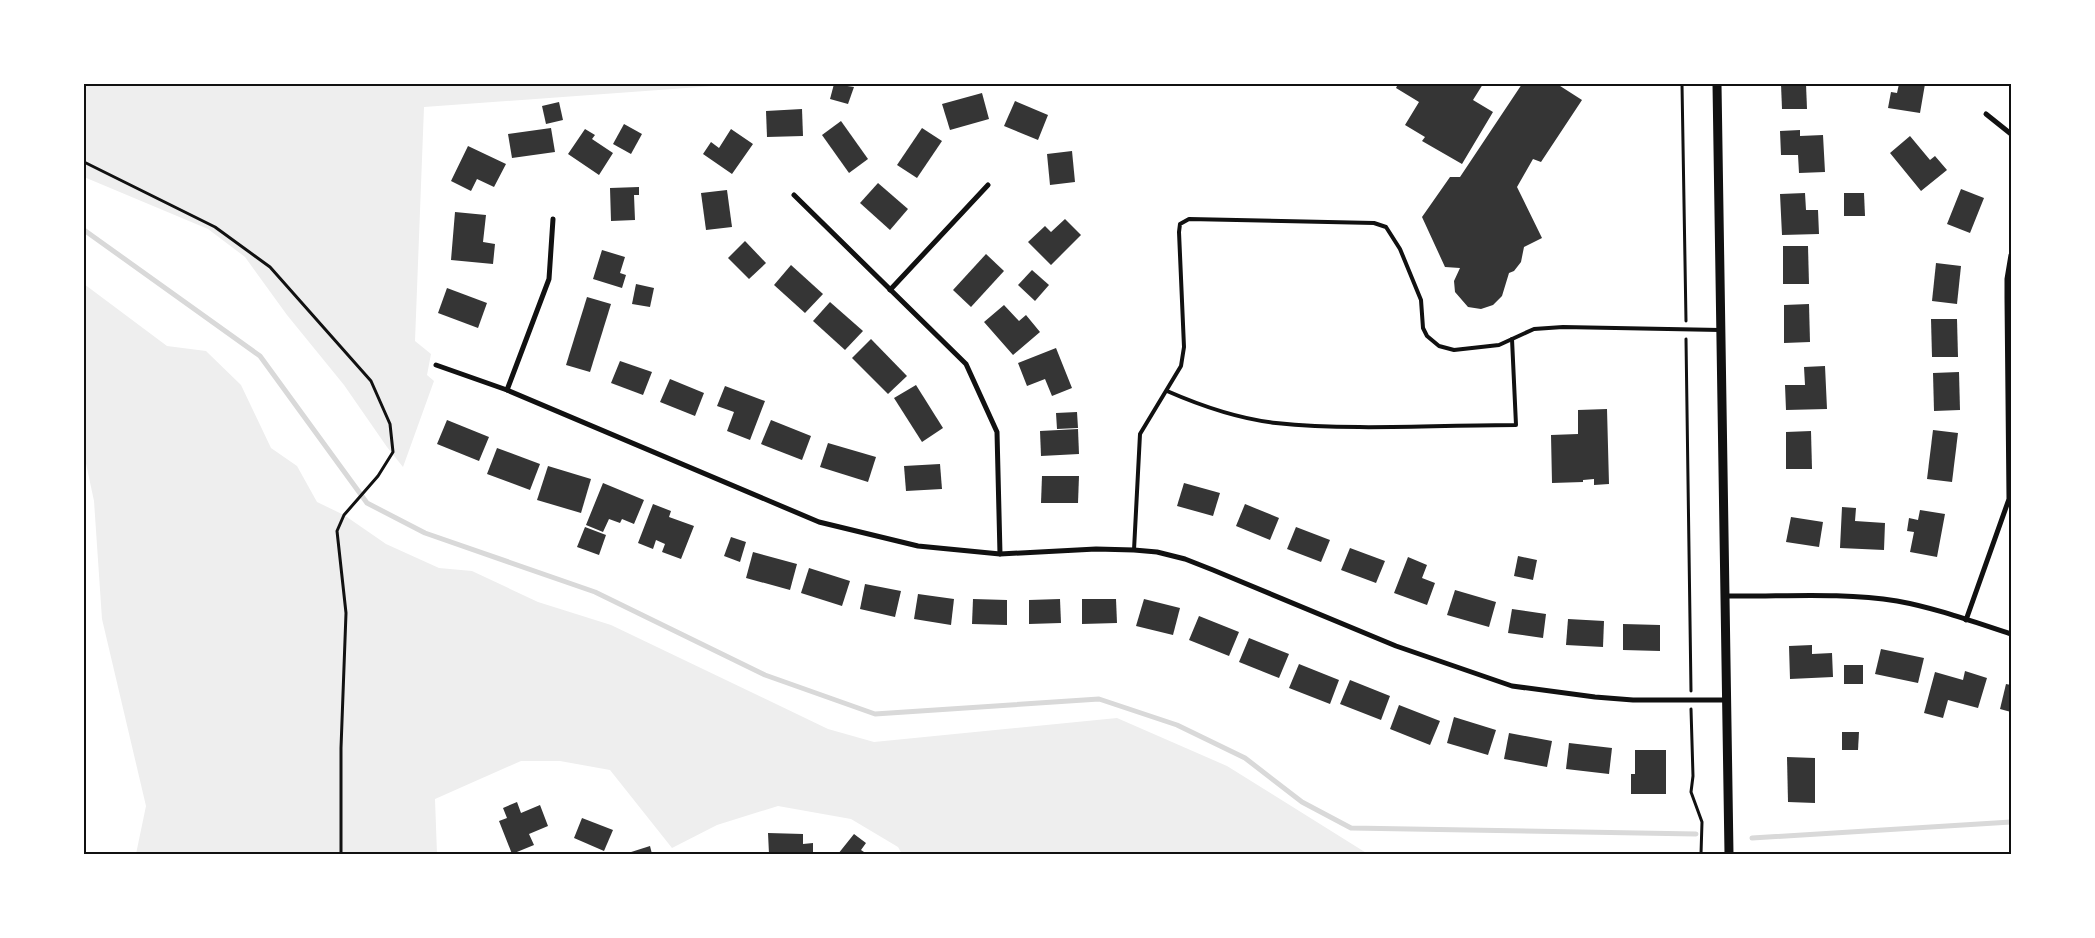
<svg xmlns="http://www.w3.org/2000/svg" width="2095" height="938" font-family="Literata,serif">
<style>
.green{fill:#eee}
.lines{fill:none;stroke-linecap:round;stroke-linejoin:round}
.stream{stroke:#d9d9d9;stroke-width:5}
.building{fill:#353535}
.path{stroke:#111;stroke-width:3}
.service{stroke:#111;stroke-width:4}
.minor{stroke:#111;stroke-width:5}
.tertiary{stroke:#111;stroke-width:9}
.neatline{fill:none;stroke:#111;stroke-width:2}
</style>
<rect width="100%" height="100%" fill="#fff"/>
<g class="green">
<path d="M84,84H741L424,107L415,341L431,354L427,375L434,381L403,467L387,447L344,385L287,315L245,257L208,229L84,177Z"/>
<path d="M84,284L167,346L206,351L241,385L271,448L297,466L317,502L344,515L386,544L439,568L472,571L538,602L611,625L828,729L874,742L1117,718L1227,766L1368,854H902L898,847L851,819L778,806L717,825L672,848L610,770L560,761H521L435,799L437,854H136L146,806L102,619L94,501L84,454Z"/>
</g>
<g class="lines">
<g class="stream">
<path d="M84,230L260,356L367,503L425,533L595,592L765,675L875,714L1099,699L1177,725L1245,758L1302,802L1351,828L1696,834"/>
<path d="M1752,838L2011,822"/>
</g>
</g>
<g class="building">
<path d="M834,84L854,87L848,104L830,99Z"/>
<path d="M1398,84H1483L1473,100L1493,112L1462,164L1422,141L1425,137L1405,125L1419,102L1396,88Z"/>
<path d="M1522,84H1557L1582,100L1541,162L1533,159L1517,187L1542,238L1524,247L1521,262L1514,271L1509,273L1502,296L1493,305L1481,309L1468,307L1455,292L1454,281L1460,268L1445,267L1422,217L1450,177H1460Z"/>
<path d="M1781,84H1806L1807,109H1782Z"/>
<path d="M1899,84H1925L1920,113L1888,108L1891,92L1897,93Z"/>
<path d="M982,93L989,119L950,130L942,104Z"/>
<path d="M1015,101L1048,115L1038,140L1004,126Z"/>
<path d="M559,102L563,120L546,124L542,106Z"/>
<path d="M802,109L803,136L767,137L766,111Z"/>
<path d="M841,121L868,159L849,173L822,135Z"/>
<path d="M624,124L642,134L631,154L613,144Z"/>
<path d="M551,128L555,152L512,158L508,134Z"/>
<path d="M922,128L942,141L917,178L897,165Z"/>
<path d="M585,129L595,135L592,139L613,153L599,175L568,154Z"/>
<path d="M731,129L753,144L732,174L703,154L711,142L719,148Z"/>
<path d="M1800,130V136L1823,135L1825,172L1799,173L1798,155H1781L1780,131Z"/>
<path d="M1910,136L1930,160L1935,156L1947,170L1921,191L1890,153Z"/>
<path d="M468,146L506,164L494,187L477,179L471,191L451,181Z"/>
<path d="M1072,151L1075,182L1050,185L1047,154Z"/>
<path d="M878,183L908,209L890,230L860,203Z"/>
<path d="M639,187V195H634L635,220L611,221L610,188Z"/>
<path d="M1961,189L1984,198L1970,233L1947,224Z"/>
<path d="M727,190L732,227L706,230L701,193Z"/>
<path d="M1805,193L1806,210H1818L1819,234L1782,235L1780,194Z"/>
<path d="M1844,193H1864L1865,216H1844Z"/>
<path d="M455,212L486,215L483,242L495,244L493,264L451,260Z"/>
<path d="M1065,219L1081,235L1051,265L1028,242L1045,226L1051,232Z"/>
<path d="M745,241L766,263L749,279L728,258Z"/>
<path d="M1783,246H1808L1809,284H1783Z"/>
<path d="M602,250L625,257L620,273L626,275L622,288L593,279Z"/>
<path d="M986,254L1004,271L971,307L953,290Z"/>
<path d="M1936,263L1961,266L1957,304L1932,301Z"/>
<path d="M791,265L823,294L805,313L774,285Z"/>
<path d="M1032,270L1049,285L1035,301L1018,285Z"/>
<path d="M636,284L654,288L650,307L632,304Z"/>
<path d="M447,288L487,303L478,328L438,313Z"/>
<path d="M587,297L611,304L590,372L566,365Z"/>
<path d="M830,302L863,331L845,350L813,321Z"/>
<path d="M1809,304L1810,342L1784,343V305Z"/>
<path d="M1004,305L1019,321L1026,315L1040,332L1013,355L984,322Z"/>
<path d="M1931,319H1957L1958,357H1932Z"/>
<path d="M871,339L907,376L888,394L852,358Z"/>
<path d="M1056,348L1072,388L1052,396L1045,379L1027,386L1018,363Z"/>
<path d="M620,361L652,372L643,395L611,383Z"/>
<path d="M1825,366L1827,409L1786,410L1785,385H1805L1804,367Z"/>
<path d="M1959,372L1960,410L1934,411L1933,373Z"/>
<path d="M670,379L704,393L695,416L660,402Z"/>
<path d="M916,385L943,428L922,442L894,398Z"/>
<path d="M725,386L765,401L750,440L727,431L734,412L717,406Z"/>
<path d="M1607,409L1609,484L1594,485V479L1583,480V482L1552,483L1551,435L1578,434V410Z"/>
<path d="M1077,412L1078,428L1057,429L1056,413Z"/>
<path d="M447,420L489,437L479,461L437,444Z"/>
<path d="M771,420L811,436L802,460L761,444Z"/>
<path d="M1078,429L1079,454L1041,456L1040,431Z"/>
<path d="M1933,430L1958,433L1952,482L1927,479Z"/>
<path d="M1811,431L1812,469H1786V432Z"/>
<path d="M828,443L876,457L868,482L820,467Z"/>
<path d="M497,448L540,464L530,490L487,474Z"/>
<path d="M940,464L942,489L906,491L904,466Z"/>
<path d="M548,466L591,479L581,513L537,500Z"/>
<path d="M1042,476H1079L1078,503H1041Z"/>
<path d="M603,483L644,500L634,524L622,519L620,523L609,519L603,532L586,525Z"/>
<path d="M1184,483L1220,493L1213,516L1177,506Z"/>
<path d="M653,504L671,511L669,517L694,526L681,559L662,552L665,544L656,540L653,549L638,543Z"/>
<path d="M1245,504L1279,518L1270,540L1236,526Z"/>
<path d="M1842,507L1856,508L1855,521L1885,523L1884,550L1840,548Z"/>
<path d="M1920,510L1945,514L1937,557L1910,552L1914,532L1907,531L1909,518L1918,520Z"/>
<path d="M1791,517L1823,522L1819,547L1786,542Z"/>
<path d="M585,527L606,535L599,555L577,547Z"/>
<path d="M1296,527L1330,540L1321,562L1287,549Z"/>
<path d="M731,537L746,542L740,562L724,556Z"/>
<path d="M1350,548L1385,561L1376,583L1341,570Z"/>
<path d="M753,552L797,564L790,590L746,578Z"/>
<path d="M1518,556L1537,560L1533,580L1514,576Z"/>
<path d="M1408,557L1427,565L1422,578L1435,583L1427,605L1394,593Z"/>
<path d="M809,568L850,581L842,606L801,593Z"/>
<path d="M865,584L901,591L895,617L860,609Z"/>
<path d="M1455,590L1496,602L1489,627L1447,615Z"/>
<path d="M918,594L954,599L951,625L914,619Z"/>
<path d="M973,599L1007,600V625L972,624Z"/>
<path d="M1060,599L1061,623L1029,624V600Z"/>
<path d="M1082,599H1116L1117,623L1082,624Z"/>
<path d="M1144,599L1180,608L1173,635L1136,626Z"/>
<path d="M1512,609L1546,614L1543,638L1508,633Z"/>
<path d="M1199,616L1239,632L1229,656L1189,640Z"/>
<path d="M1568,619L1604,621L1603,647L1566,645Z"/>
<path d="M1623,624L1660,625V651L1623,650Z"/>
<path d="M1249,638L1289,654L1279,678L1239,662Z"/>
<path d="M1812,645V654L1832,653L1833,677L1790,679L1789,646Z"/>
<path d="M1881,649L1924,658L1918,683L1875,674Z"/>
<path d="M1299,664L1339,680L1330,704L1289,688Z"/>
<rect x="1844" y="665" width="19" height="19"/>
<path d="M1965,671L1987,678L1978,708L1948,700L1943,718L1924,713L1935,672L1963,680Z"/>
<path d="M1350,680L1390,696L1381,720L1340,704Z"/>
<path d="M2006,684L2011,685V712L2000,709Z"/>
<path d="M1399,705L1440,721L1430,745L1390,729Z"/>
<path d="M1454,717L1496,730L1488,755L1447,743Z"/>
<path d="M1842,732H1859L1858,750H1842Z"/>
<path d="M1509,733L1552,741L1547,767L1504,759Z"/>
<path d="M1569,743L1612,748L1609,774L1566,769Z"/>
<path d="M1635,750H1666V794H1631V774H1635Z"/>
<path d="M1787,757L1815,758V803L1788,802Z"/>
<path d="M517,802L521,813L540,805L548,826L529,834L534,845L512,854L499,821L507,818L503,808Z"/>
<path d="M582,818L613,830L604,851L574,838Z"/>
<path d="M768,833L803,834V844L813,843V854H769Z"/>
<path d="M854,834L866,843L861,850L867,854H838Z"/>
<path d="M650,846L652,854H629L628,853Z"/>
</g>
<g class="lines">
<g class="path">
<path d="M1682,84L1686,321"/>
<path d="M84,162L215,227L270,267L371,381L390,424L393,452L378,476L344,515L337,531L346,613L341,748V854"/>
<path d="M1686,339L1691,691"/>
<path d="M1691,709L1693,776L1691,792L1702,822L1701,854"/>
</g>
<g class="service">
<path d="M1167,391C1199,405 1240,419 1276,423C1353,431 1438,425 1516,425L1512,339"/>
<path d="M1134,550L1140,434L1181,366L1184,347L1179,232L1180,224L1189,219L1374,223L1386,227L1400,249L1421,300L1423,328L1427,336L1439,346L1454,350L1499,345L1534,329L1563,327L1720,330"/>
</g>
<g class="minor">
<path d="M1986,114L2011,134"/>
<path d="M794,195L966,364L997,432L1000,554"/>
<path d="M890,290L988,185"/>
<path d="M436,365L507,390L819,522L918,546L1000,554L1096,549L1134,550L1157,552L1185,559L1213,570L1396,646L1512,686L1595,697L1633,700H1725"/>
<path d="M507,390L549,279L553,219"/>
<path d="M1724,596C1781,597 1840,592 1897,601C1936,608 1974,622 2011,634"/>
<path d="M1966,620L2009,499L2007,298V279L2011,255"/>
</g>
<path class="tertiary" d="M1717,84L1729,854"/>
</g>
<rect width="2095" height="938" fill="none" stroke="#ffffff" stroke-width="170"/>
<rect x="85" y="85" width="1925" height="768" class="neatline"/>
</svg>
